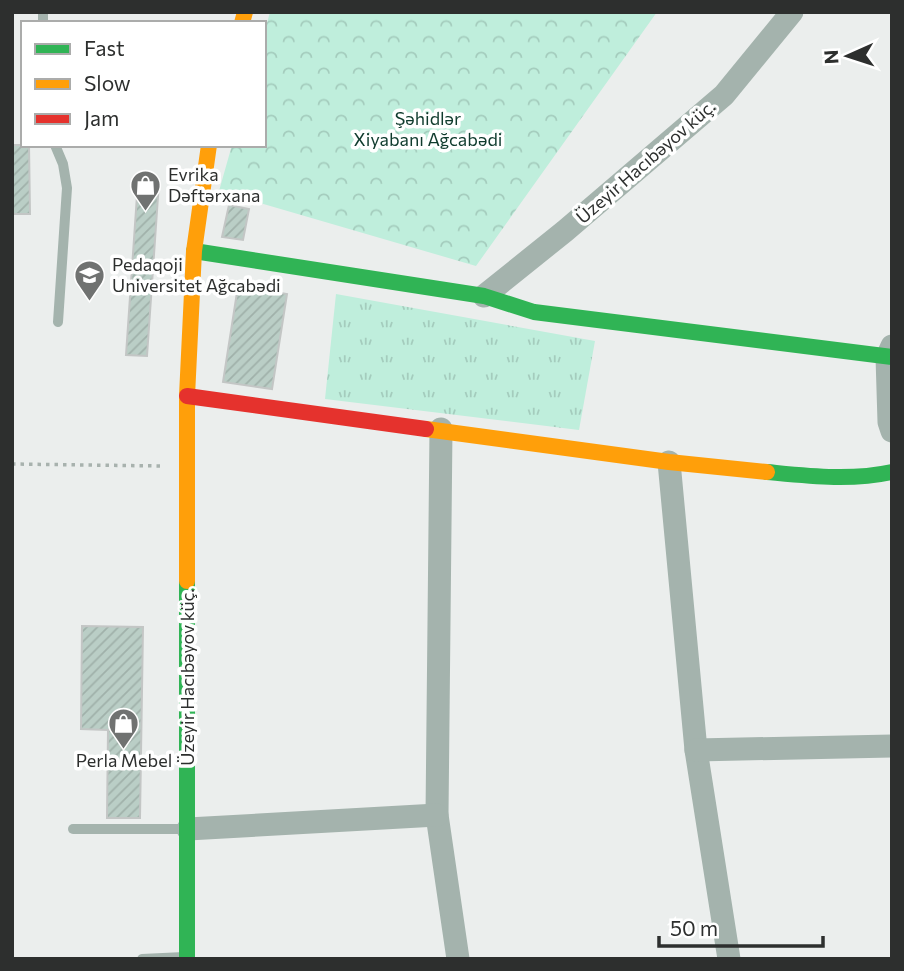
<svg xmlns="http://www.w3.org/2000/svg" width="904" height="971" font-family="Commissioner,sans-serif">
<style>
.grass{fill:url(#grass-tufts)}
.forest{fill:url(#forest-crowns)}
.building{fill:url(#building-hatch);stroke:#c3c6c5;stroke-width:2}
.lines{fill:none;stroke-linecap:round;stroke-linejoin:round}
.path{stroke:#a8b2ae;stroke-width:3.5;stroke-dasharray:3.5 5;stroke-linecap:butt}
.lane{stroke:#a4b3ad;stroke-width:10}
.street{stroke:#a4b3ad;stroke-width:23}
.fast{stroke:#30b455;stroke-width:16}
.slow{stroke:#ff9f0a;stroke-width:16}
.jam{stroke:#e5322d;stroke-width:16}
.labels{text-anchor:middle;stroke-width:7;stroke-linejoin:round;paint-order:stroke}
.park-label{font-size:18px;fill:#0f3b2d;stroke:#fff}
.street-label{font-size:18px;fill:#2d2f2e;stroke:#fff}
.poi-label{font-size:18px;fill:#2d2f2e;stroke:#fff;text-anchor:start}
</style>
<defs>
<pattern id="grass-tufts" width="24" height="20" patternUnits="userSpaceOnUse" patternTransform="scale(1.75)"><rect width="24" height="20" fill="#bfeedc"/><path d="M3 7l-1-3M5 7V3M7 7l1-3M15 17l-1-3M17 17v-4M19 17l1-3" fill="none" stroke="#a4ccbd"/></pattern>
<pattern id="forest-crowns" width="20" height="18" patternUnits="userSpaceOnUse" patternTransform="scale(1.75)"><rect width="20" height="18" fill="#bfeedc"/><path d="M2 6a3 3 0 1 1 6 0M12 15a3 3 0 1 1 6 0" fill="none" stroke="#a4ccbd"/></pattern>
<pattern id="building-hatch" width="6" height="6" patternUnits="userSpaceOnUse" patternTransform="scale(1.75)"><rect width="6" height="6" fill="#bacec6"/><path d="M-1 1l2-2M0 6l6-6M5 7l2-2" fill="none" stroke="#a0b1aa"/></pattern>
</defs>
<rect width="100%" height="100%" fill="#ebeeed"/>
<path class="grass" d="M336,294L595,341L579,430L325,399Z"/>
<path class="forest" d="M270,12H657L476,266L219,191L232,145H264V34Z"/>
<g class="building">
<path d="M12,145H29L30,214H12Z"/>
<path d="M138,181L159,182L147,356L126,355Z"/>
<path d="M229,205L249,209L243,240L222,237Z"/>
<path d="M238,286L287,294L272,389L223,382Z"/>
<path d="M82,626L143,627L140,818H107L108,730L81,729Z"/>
</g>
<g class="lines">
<path class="path" d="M12,464L161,466"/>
<g class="lane">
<path d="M43,23V12"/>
<path d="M55,145L63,164L67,188L58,322"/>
<path d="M73,829H181"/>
<path d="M142,959L184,957"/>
</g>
<g class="street">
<path d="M484,296L565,231L724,95L792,12"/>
<path d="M892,346L887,357L889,422L892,431"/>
<path d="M441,429L437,815L458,959"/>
<path d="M669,462L696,750L729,959"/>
<path d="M696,750L892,746"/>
<path d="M188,829L437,815"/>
</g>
<g class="fast">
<path d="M194,251L484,296L534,312L892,357"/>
<path d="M767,472C809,476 850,481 892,472"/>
<path d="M187,581V959"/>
</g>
<g class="slow">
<path d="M242,23L245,12"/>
<path d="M426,429L669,462L767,472"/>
<path d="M187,581V396L194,251L209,145"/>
</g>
<path class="jam" d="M187,396L426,429"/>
</g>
<defs>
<symbol id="shop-pin" viewBox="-11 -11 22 30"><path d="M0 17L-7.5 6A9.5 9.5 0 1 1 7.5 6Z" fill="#707271" stroke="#fff"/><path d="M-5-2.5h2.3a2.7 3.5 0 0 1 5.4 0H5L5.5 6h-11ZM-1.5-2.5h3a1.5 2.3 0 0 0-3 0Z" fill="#fff"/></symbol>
<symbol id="university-pin" viewBox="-11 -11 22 30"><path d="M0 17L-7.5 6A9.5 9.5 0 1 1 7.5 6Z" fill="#707271" stroke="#fff"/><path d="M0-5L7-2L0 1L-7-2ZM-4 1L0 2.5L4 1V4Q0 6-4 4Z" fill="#fff"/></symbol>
</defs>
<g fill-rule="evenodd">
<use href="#shop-pin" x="128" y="168" width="35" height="47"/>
<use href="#university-pin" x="72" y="258" width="35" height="47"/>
<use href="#shop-pin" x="106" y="706" width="35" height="47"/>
</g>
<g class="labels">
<g class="park-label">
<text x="428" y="125">Şəhidlər<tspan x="428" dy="21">Xiyabanı Ağcabədi</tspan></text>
</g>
<g class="street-label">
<text transform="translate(646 162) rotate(-41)" y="6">Üzeyir Hacıbəyov küç.</text>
<text transform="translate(188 677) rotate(-90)" y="6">Üzeyir Hacıbəyov küç.</text>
</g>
<g class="poi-label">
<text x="168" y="181">Evrika<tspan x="168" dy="21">Dəftərxana</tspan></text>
<text x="112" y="271">Pedaqoji<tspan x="112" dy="21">Universitet Ağcabədi</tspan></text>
<text x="124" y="767" text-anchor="middle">Perla Mebel</text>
</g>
</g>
<rect width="904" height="971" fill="none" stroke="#2d2f2e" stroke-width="28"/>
<rect x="21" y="21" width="245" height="126" fill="#ffffff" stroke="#abacab" stroke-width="2"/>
<rect x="35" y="44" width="35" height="10" fill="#30b455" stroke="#abacab" stroke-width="2"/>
<text x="84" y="56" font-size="21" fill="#2d2f2e">Fast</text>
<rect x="35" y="79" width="35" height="10" fill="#ff9f0a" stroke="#abacab" stroke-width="2"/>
<text x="84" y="91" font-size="21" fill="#2d2f2e">Slow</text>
<rect x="35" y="114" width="35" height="10" fill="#e5322d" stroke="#abacab" stroke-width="2"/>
<text x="84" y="126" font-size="21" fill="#2d2f2e">Jam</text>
<g transform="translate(848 56) rotate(267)" stroke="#ffffff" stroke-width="5" paint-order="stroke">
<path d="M0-5L12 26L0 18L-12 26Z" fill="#2d2f2e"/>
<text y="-10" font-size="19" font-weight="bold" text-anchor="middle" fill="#2d2f2e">N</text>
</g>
<path d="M659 936v10h164v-10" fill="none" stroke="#2d2f2e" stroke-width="3.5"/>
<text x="670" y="936" font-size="21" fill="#2d2f2e" stroke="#ffffff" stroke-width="5" paint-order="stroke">50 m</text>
</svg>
